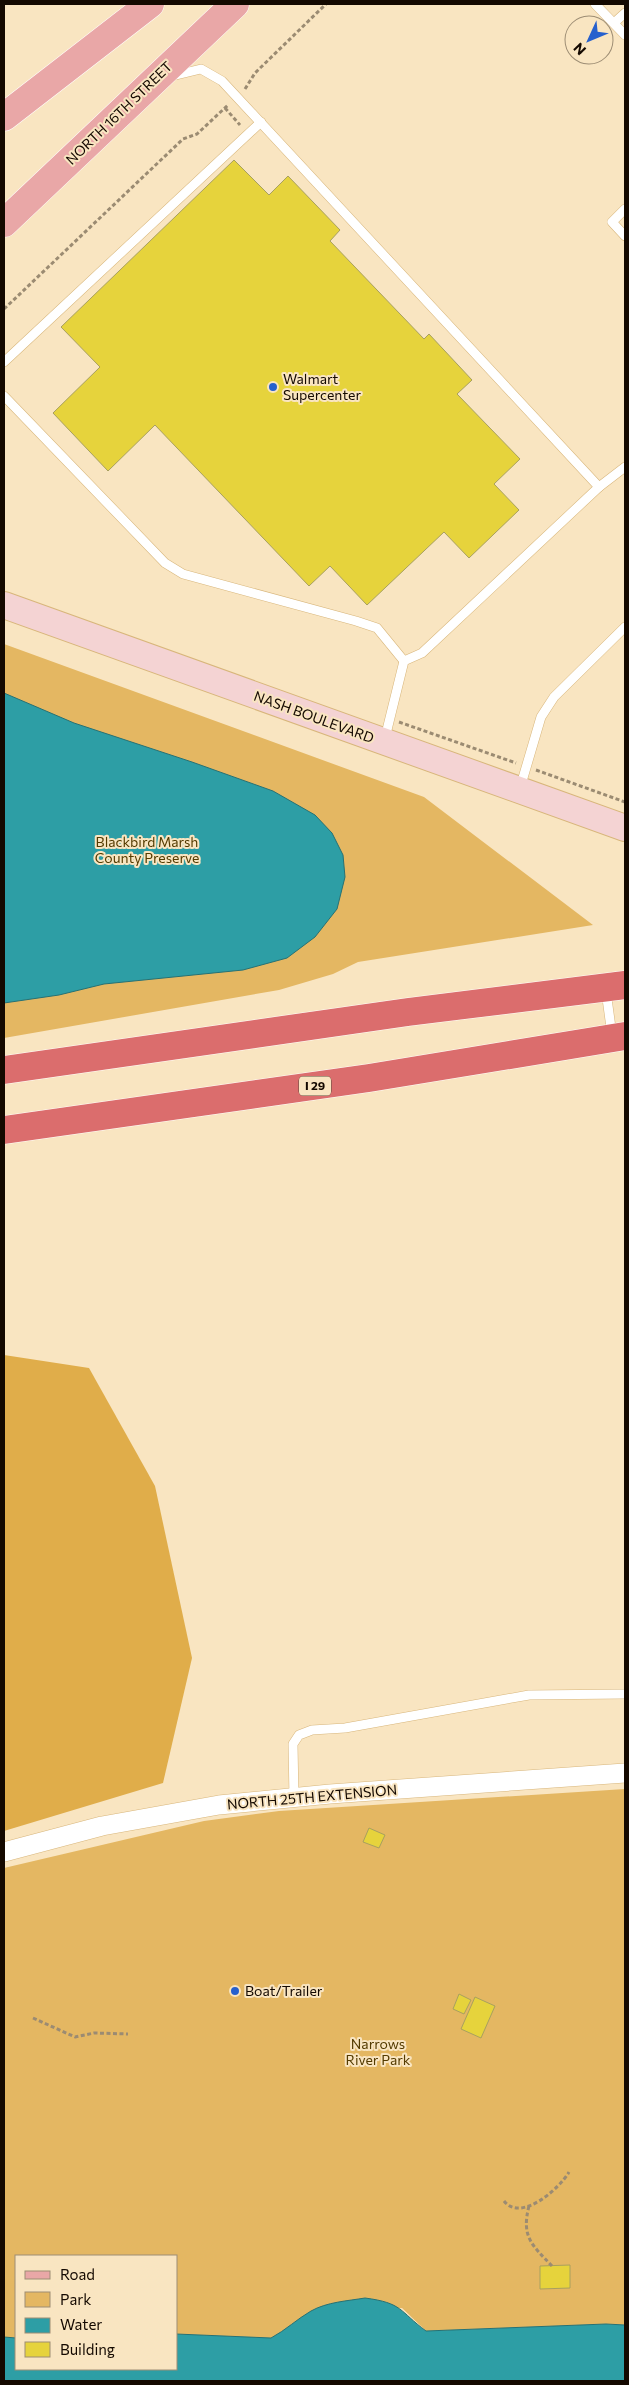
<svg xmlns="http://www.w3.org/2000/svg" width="629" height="2385" font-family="Commissioner,sans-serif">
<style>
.green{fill:#e4b762}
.forest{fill:#e0ad4a}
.water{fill:#2d9ea5;stroke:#267174}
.building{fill:#e6d33c;stroke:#a8a05f}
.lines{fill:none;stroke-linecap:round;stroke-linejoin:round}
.lane-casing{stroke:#d8b67b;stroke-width:10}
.street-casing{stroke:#d8b67b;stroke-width:20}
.secondary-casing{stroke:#d8b67b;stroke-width:28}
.primary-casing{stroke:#fff;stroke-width:29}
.highway-casing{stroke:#fff;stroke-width:29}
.path{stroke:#9b8b72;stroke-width:3;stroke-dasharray:4 2.5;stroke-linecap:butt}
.lane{stroke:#fff;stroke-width:9}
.street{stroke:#fff;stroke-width:19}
.secondary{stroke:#f4d3d3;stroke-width:26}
.primary{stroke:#e9a7a7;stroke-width:28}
.highway{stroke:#db6d6d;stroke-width:28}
.poi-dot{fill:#2660cd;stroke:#f9e5c1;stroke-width:2}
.labels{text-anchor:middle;stroke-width:4;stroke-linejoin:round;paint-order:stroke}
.shield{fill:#f9e5c1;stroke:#594b3a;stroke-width:1}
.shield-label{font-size:12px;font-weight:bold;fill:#140900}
.street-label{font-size:14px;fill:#140900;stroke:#f9e5c1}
.poi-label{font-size:14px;fill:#140900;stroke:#f9e5c1;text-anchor:start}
.park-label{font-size:14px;fill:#543b00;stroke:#f9e5c1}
</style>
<rect width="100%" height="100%" fill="#f9e5c1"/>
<g class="green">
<path d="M4,644L424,797L593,925L358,962L333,974L279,990L4,1038Z"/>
<path d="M625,1789V2325L606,2324L426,2331L402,2308L296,2321L284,2331L271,2338L176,2334V2256H16V2338L4,2337V1868L204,1821L279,1811Z"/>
</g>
<path class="forest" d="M4,1355L89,1368L155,1486L192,1658L163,1783L4,1831Z"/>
<g class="water">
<path d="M4,693L74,723L192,762L273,791L315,815L332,833L343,855L345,877L337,909L315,937L287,958L243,970L104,984L59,995L4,1003Z"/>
<path d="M365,2298C403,2303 399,2311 426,2331L606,2324L625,2325V2381H4V2337L16,2338V2369H176V2334L271,2338C286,2330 297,2319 311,2311C327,2302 347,2301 365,2298Z"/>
</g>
<g class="building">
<path d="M234,160L269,195L288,176L340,230L330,241L424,339L429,334L472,380L457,394L520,459L494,484L519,510L469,558L444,532L367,605L330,566L309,586L155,425L108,471L53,413L100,367L61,327Z"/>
<path d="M369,1828L385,1835L379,1848L363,1842Z"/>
<path d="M459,1994L471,2000L464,2014L453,2009Z"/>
<path d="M475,1997L495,2006L481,2038L461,2029Z"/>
<path d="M570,2265V2288L540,2289V2266Z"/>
</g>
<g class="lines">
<defs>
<g id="lane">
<path d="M595,4L625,35"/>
<path d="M614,23L625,13"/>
<path d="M172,76L201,69L222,81L599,487L422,653L404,661L385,738"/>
<path d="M625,209L612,222L625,236"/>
<path d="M4,362L261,122"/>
<path d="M4,396L165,563L183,574L356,621L377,628L404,661"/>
<path d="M599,487L625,467"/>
<path d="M520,788L541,717L554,697L625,627"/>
<path d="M606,991L612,1035"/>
<path d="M294,1798L293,1744L299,1735L312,1730L345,1728L529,1695L625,1694"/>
</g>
<path id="street" d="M4,1852L102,1826L219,1805L330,1794L625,1773"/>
<path id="secondary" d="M4,605L625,828"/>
<g id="primary">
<path d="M4,117L150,4"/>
<path d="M4,223L235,4"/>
</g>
<g id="highway">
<path d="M4,1070L408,1012L625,985"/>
<path d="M4,1130L369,1078L625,1036"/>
</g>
</defs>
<use href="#lane" class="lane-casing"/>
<use href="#street" class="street-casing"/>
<use href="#secondary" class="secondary-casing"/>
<use href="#primary" class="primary-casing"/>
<use href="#highway" class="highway-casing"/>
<g class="path">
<path d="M245,89L255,73L326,4"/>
<path d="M225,108L240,125"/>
<path d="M4,309L183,139L197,134L228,105"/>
<path d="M399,722L516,763"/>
<path d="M536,770L625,802"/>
<path d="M33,2018L75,2037L94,2033L128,2034"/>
<path d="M504,2201C521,2223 560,2188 569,2172"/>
<path d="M529,2206C521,2237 532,2245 552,2266"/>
</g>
<use href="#lane" class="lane"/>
<use href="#street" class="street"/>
<use href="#secondary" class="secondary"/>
<use href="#primary" class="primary"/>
<use href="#highway" class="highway"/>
</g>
<g class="poi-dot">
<circle cx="273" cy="387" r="5"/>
<circle cx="235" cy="1991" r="5"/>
</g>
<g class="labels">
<rect class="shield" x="299" y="1076.5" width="32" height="19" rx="4"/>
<g class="shield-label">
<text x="315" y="1090">I 29</text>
</g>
<g class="street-label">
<text transform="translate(119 113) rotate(-44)" y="5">NORTH 16TH STREET</text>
<text transform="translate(314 717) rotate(20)" y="5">NASH BOULEVARD</text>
<text transform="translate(312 1797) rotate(-5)" y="5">NORTH 25TH EXTENSION</text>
</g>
<g class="poi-label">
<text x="283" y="384">Walmart<tspan x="283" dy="16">Supercenter</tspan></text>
<text x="245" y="1996">Boat/Trailer</text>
</g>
<g class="park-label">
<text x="147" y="847">Blackbird Marsh<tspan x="147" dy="16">County Preserve</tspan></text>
<text x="378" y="2049">Narrows<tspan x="378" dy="16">River Park</tspan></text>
</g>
</g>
<rect width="629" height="2385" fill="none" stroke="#140900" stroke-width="10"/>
<rect x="15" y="2255" width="162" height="115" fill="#f9e5c1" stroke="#9d8d74"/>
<rect x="25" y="2271" width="25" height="8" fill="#e9a7a7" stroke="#9d8d74"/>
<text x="60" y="2280" font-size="15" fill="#140900">Road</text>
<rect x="25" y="2292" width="25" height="15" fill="#e4b762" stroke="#9d8d74"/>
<text x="60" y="2305" font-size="15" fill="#140900">Park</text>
<rect x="25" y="2318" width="25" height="15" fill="#2d9ea5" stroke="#9d8d74"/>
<text x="60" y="2330" font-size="15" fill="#140900">Water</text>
<rect x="25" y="2342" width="25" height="15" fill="#e6d33c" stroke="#9d8d74"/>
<text x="60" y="2355" font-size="15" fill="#140900">Building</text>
<g transform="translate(589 40) rotate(226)"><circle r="24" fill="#f9e5c1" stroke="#9d8d74"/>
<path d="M0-4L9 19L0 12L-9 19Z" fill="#2660cd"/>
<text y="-8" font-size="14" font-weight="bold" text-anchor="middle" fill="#140900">N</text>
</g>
</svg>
